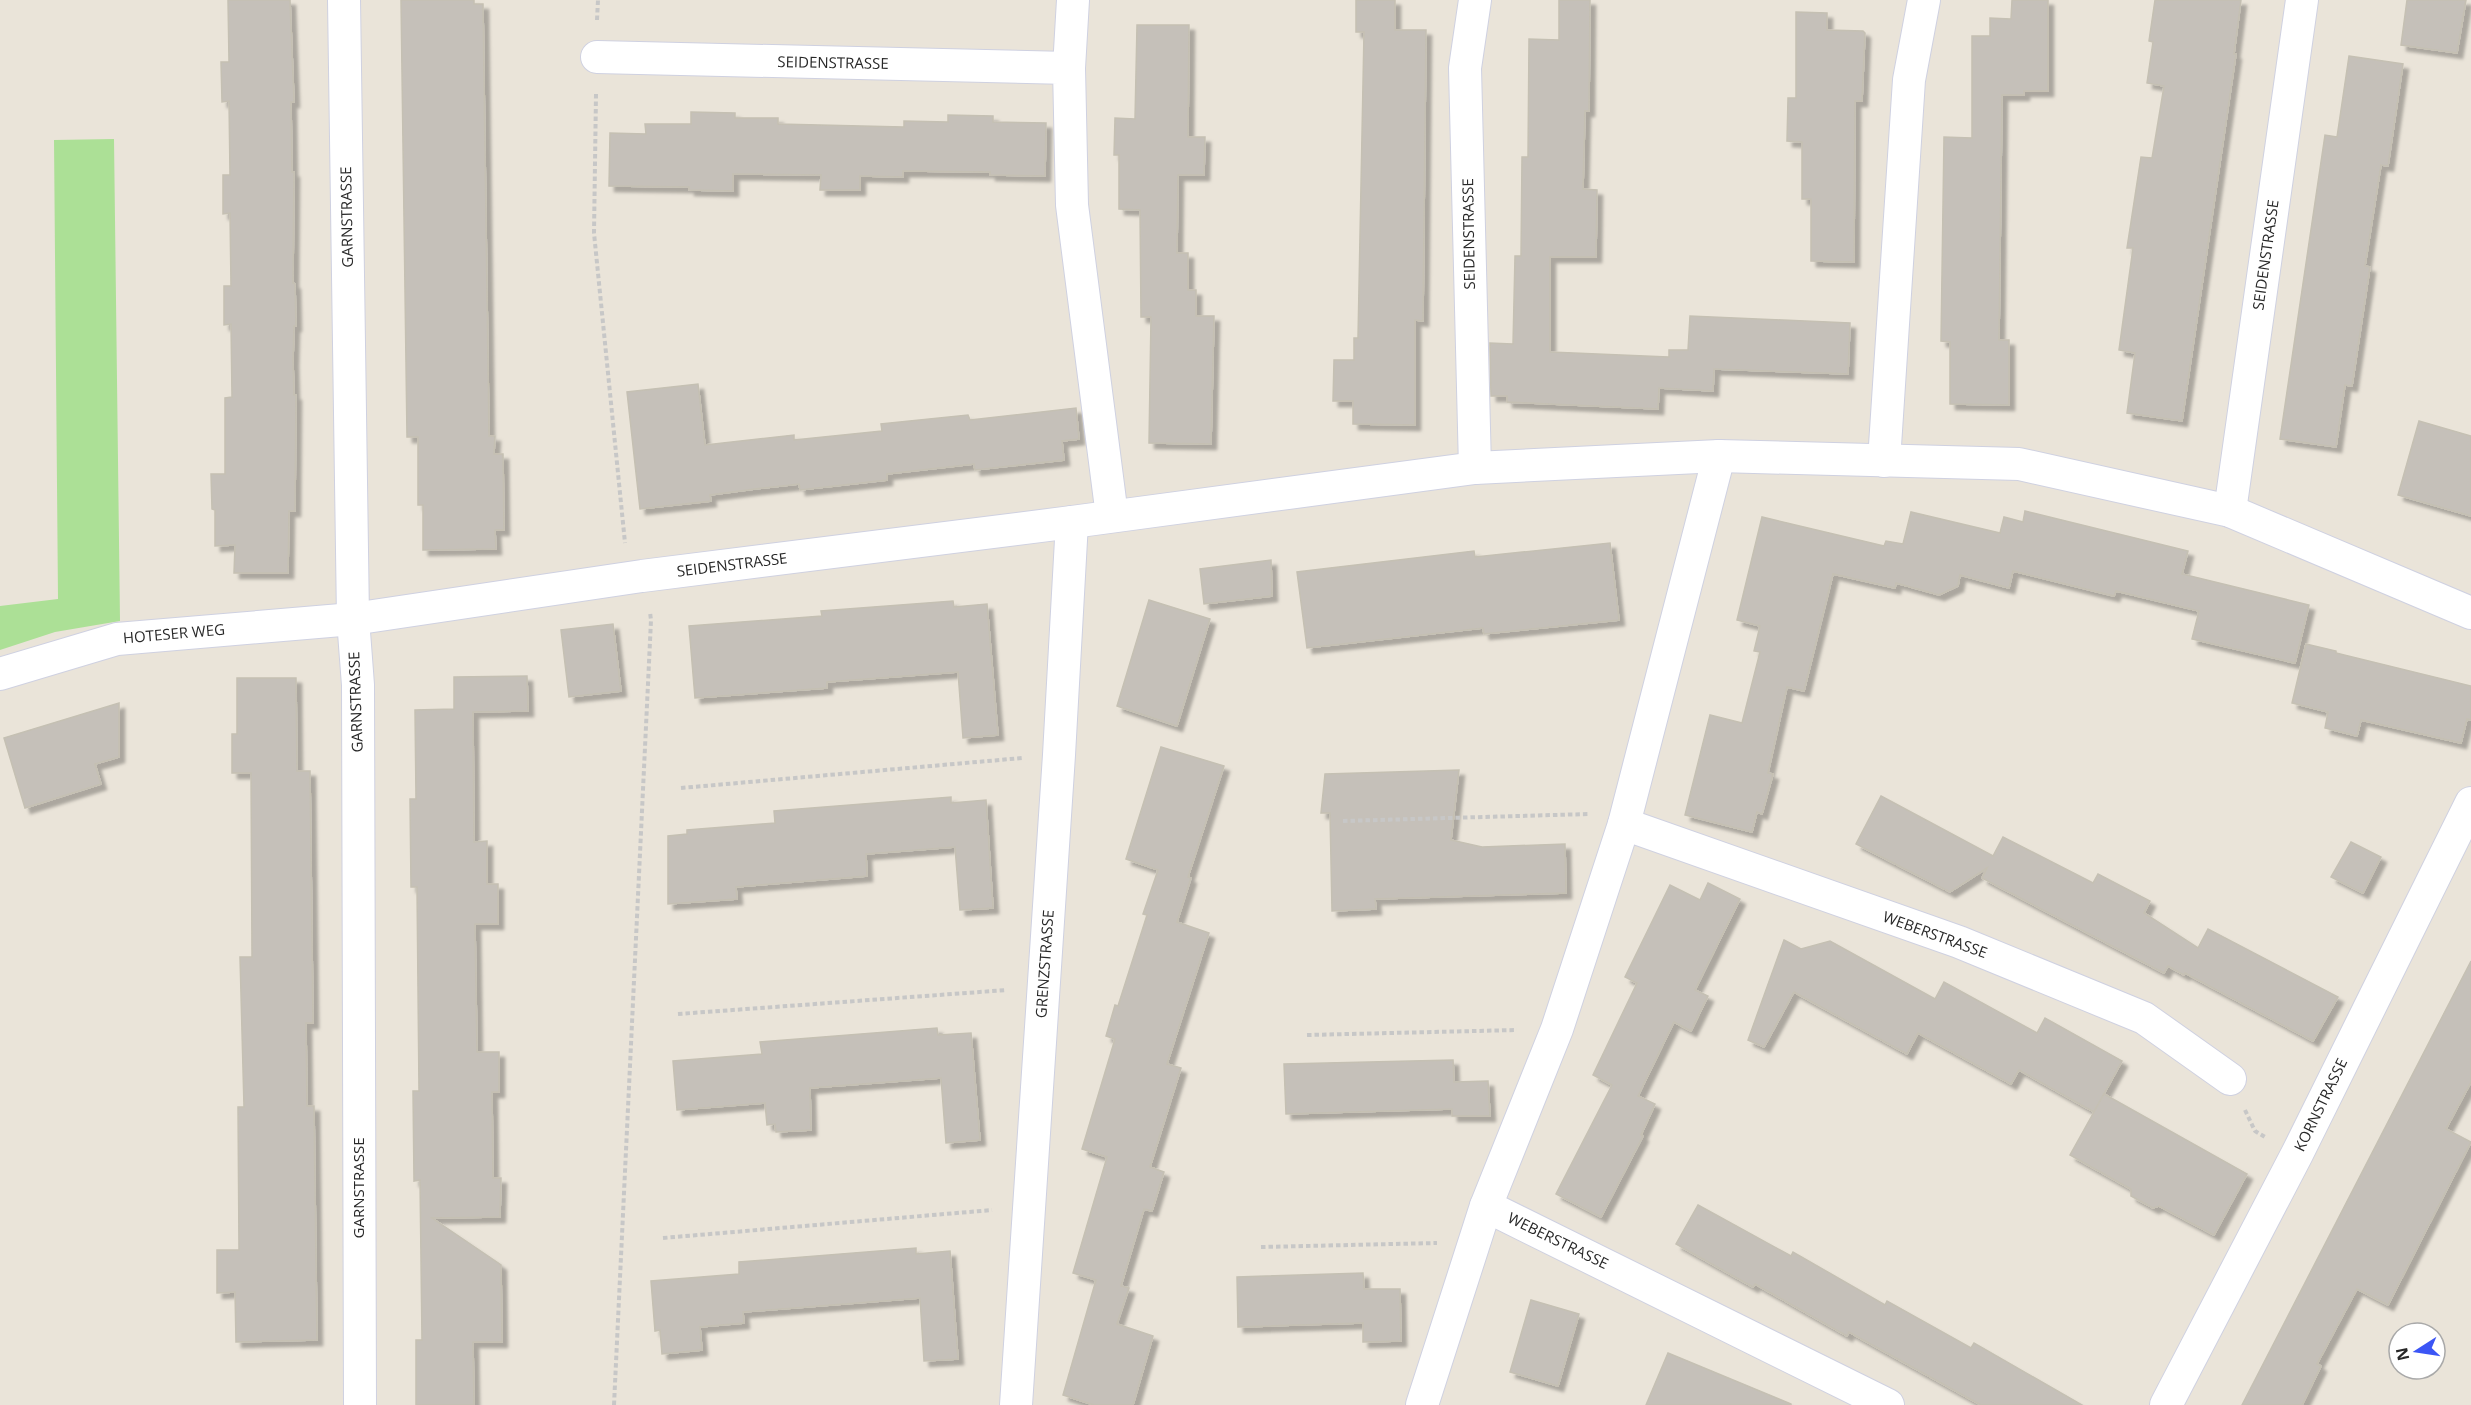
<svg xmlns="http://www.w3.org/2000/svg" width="2471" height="1405" font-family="'Open Sans',sans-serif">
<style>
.green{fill:#ace096}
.building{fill:#c5c0b9;stroke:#c5c0b3;stroke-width:1.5;filter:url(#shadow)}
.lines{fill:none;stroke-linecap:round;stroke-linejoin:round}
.minor-casing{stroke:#cfd1e1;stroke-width:34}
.path{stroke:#c7c7c7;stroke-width:4;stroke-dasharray:4.5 3;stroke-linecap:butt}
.minor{stroke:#fff;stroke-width:32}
.labels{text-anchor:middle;stroke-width:4.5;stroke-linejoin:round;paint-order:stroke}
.street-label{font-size:15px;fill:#282828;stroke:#fff}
</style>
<defs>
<filter id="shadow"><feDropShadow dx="5.5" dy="5.5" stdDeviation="1.5" flood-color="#0004"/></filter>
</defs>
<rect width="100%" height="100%" fill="#eae4d9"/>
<path class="green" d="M114,139L120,621L55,632L0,650V606L58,599L54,140Z"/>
<g class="building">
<path d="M228,0H290L294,102H291L292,172H294L293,283L295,284L296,326H294L293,361L294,395H296L295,511H289L288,573H234L235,545L215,546V510L212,509L211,474H225V398L232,397L231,324L224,325V286H231L230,213L223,214V175H230L229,101L222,102L221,62H229Z"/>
<path d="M401,0H474V4H483L489,436H495L494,454H503L504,530H495L496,549L423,550V505H418V437H407Z"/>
<path d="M1356,0H1395V30H1426L1423,321L1415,320V425L1353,424V401H1333L1334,360H1354V338H1358L1364,32H1356Z"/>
<path d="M1559,0H1590L1589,111H1585L1583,189L1597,190L1596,257H1550V352L1669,357V350H1688L1690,316L1850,323L1848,374L1714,369L1713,391L1659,388L1658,409L1507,402V396H1491L1490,343L1513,344L1515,256H1521L1522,157H1528L1529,39L1559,40Z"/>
<path d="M2012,0H2048V91H2024V95H2002L1999,340H2009V405L1950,404V342L1941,341L1944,137L1972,138V36H1990V18L2011,19Z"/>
<path d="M2155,0H2241L2234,54H2236L2182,421L2127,413L2135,353L2119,350L2133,248H2127L2141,157L2152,158L2164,86L2147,83L2153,42L2149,41Z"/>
<path d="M2407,0H2466L2457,53L2401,45Z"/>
<path d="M1796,12L1827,13V30L1863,31L1865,33L1862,101H1855L1854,262L1811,261V199H1802V142L1787,141L1788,98H1796Z"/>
<path d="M1137,25H1189L1188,137H1205L1204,175H1178L1177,253H1188V290H1196V316H1214L1211,444L1149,443L1151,317H1141L1140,210L1119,209V155H1114L1115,118L1135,119Z"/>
<path d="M2349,56L2403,64L2388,166L2381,165L2365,266L2370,267L2352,386L2345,385L2336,447L2280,439L2325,135L2337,137Z"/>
<path d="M691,112L735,113V118H778V124L904,127V121L948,122V115L993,116V122L1046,123L1045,176L990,175V172L903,171V177L860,176V190H820L821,175L733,174V191L689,190V187L609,186L610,133L646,134L645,124H691Z"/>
<path d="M698,384L705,445L794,435V440L882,431L881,424L968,415L970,420L1076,408L1079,439L1062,441L1064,460L975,470L974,464L887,474V480L800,490L799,484L755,489L710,495L711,501L640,509L627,392Z"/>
<path d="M2419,421L2471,436V516L2398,495Z"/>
<path d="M2025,511L2188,551L2182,574L2309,605L2295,663L2192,639L2199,611L2116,591L2114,596L2013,571L2009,588L1960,575L1958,586L1939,595L1896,583L1895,588L1833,574L1804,691L1787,687L1768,773L1773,774L1762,814L1757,812L1752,832L1685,815L1710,715L1742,723L1760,652L1754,651L1760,626L1737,620L1762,517L1884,546L1886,541L1903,544L1911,512L2000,533L2004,517L2023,522Z"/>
<path d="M1610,543L1619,620L1484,634L1483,628L1307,648L1297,572L1474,551L1475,557Z"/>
<path d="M1271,560L1272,596L1204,604L1200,569Z"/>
<path d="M1149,600L1210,619L1177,726L1117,706Z"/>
<path d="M953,601L954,607L987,604L998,735L963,738L958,672L827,682V688L695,698L689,626L822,616L821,611Z"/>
<path d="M613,624L621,691L569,697L561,630Z"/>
<path d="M2306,644L2336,651V653L2471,686V720L2467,719L2461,743L2361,720L2357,736L2325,728L2328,712L2292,703Z"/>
<path d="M527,676L528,711L473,712L474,842L487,841V884H498V924H475L477,1052H499V1092H492L493,1178H501L500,1217L432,1218L501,1265L502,1342H473L474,1405H416V1340H422L420,1180L414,1181L413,1091H419L417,887H411L410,799H416L415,710L454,709V677Z"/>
<path d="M237,678H296L297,771H310L313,1023H306L307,1106H314L317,1340L236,1342L235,1292L217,1293V1250H239L238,1107H244L240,957H252L251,773H232V734H237Z"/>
<path d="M119,703V757L95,764L101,784L25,808L4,738Z"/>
<path d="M1161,747L1224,766L1188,877L1191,878L1177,922L1209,933L1167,1064L1181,1068L1150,1167L1164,1172L1152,1211L1144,1209L1121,1286L1129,1288L1117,1324L1153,1336L1133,1405H1094L1063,1395L1096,1280L1073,1273L1107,1157L1082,1149L1115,1039L1106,1036L1115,1005L1118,1006L1147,915L1143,914L1158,870L1126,859Z"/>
<path d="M1459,770L1451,840L1482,847L1565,844L1566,893L1375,899L1376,909L1332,911L1330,813H1321L1325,774Z"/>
<path d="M1881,796L1993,856L2003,837L2093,883L2098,874L2150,901L2144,913L2198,948L2208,929L2338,997L2313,1041L2185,973L2184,975L2168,966L2164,973L1982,878L1987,868L1950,892L1856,844Z"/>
<path d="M951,797V803L986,800L993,908L960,910L955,847L866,854L867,876L736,887L737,899L668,904V836L687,834V830L775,823L774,811Z"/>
<path d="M2351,842L2381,857L2363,893L2331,877Z"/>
<path d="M1708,883L1740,899L1695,990L1708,996L1691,1031L1674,1022L1638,1096L1655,1104L1641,1135L1643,1136L1601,1217L1556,1194L1612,1085L1593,1075L1637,983L1625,977L1670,885L1700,900Z"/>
<path d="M1784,940L1801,949L1830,941L1935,999L1944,982L2037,1033L2045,1018L2122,1061L2094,1112L2019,1070L2011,1084L1918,1033L1907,1054L1794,992L1764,1047L1748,1040Z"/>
<path d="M2471,961V1082L2446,1129L2471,1142L2388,1305L2357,1289L2317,1364L2321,1366L2302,1405H2242Z"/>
<path d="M937,1028L938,1035L971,1033L980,1140L946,1143L941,1078L810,1088L811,1130L776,1132L775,1124L767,1125L765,1103L677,1110L673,1061L762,1054L760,1042Z"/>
<path d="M1453,1060L1454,1082L1488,1081L1490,1116H1452V1109L1286,1114L1284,1064Z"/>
<path d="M2104,1094L2247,1174L2214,1235L2159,1206L2153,1208L2131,1196V1189L2070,1155Z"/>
<path d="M1698,1205L1791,1256L1793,1252L1885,1305L1887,1301L1971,1348L1974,1343L2082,1405H1981L1849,1332L1847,1336L1755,1284L1753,1287L1676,1244Z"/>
<path d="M916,1248V1254L950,1251L958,1359L924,1361L920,1298L743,1312L744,1323L700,1327L702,1350L662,1354L660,1330L655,1331L651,1281L739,1274V1262Z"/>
<path d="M1363,1273L1364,1289H1400L1401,1341L1363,1342V1323L1238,1327L1237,1277Z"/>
<path d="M1531,1300L1579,1314L1558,1386L1510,1372Z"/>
<path d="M1668,1353L1791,1404V1405H1646Z"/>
</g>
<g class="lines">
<defs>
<g id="minor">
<path d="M344,0L353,619L358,685L360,1405"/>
<path d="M1475,0L1465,68L1475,468"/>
<path d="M597,57L1069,68L1072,205L1112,516"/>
<path d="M1069,68L1073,0"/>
<path d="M1884,461L1909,80L1924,0"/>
<path d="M2230,511L2302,0"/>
<path d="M0,674L117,639L353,619L642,576L1072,522L1475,468L1719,456L2019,464L2230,511L2471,613"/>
<path d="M1624,824L1959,942L2144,1018L2230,1079"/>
<path d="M1486,1206L1888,1405"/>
<path d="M1016,1405L1059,755L1072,522"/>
<path d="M1422,1405L1486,1206L1557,1029L1624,824L1719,456"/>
<path d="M2166,1405L2297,1154L2471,803"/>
</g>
</defs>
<use href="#minor" class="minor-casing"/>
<g class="path">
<path d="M597,20L598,0"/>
<path d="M596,94L594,233L625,543"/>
<path d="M681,788L1022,758"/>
<path d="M1343,821L1589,814"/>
<path d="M678,1014L1007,990"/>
<path d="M1307,1035L1517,1030"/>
<path d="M2245,1110L2255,1131L2265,1137"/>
<path d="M663,1238L992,1210"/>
<path d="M1261,1247L1437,1243"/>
<path d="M614,1405L651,620L650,612"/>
</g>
<use href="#minor" class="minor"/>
</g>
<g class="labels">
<g class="street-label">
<text transform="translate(833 63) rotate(1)" y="5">SEIDENSTRASSE</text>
<text transform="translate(347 217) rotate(-91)" y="5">GARNSTRASSE</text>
<text transform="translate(1469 234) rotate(-91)" y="5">SEIDENSTRASSE</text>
<text transform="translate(2266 255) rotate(-82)" y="5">SEIDENSTRASSE</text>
<text transform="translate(732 565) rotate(-7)" y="5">SEIDENSTRASSE</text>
<text transform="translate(174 634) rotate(-5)" y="5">HOTESER WEG</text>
<text transform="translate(356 702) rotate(-92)" y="5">GARNSTRASSE</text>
<text transform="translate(1935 935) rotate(20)" y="5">WEBERSTRASSE</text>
<text transform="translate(1045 964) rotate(-86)" y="5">GRENZSTRASSE</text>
<text transform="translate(2321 1105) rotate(-64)" y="5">KORNSTRASSE</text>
<text transform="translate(359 1188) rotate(-90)" y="5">GARNSTRASSE</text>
<text transform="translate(1558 1241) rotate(26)" y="5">WEBERSTRASSE</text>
</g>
</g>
<g transform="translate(2417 1351) rotate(258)"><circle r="28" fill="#ffffff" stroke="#a9a9a9" stroke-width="1.5"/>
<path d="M0-4.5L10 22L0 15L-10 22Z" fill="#3b55f5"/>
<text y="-9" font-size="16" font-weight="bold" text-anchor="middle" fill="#282828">N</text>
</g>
</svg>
